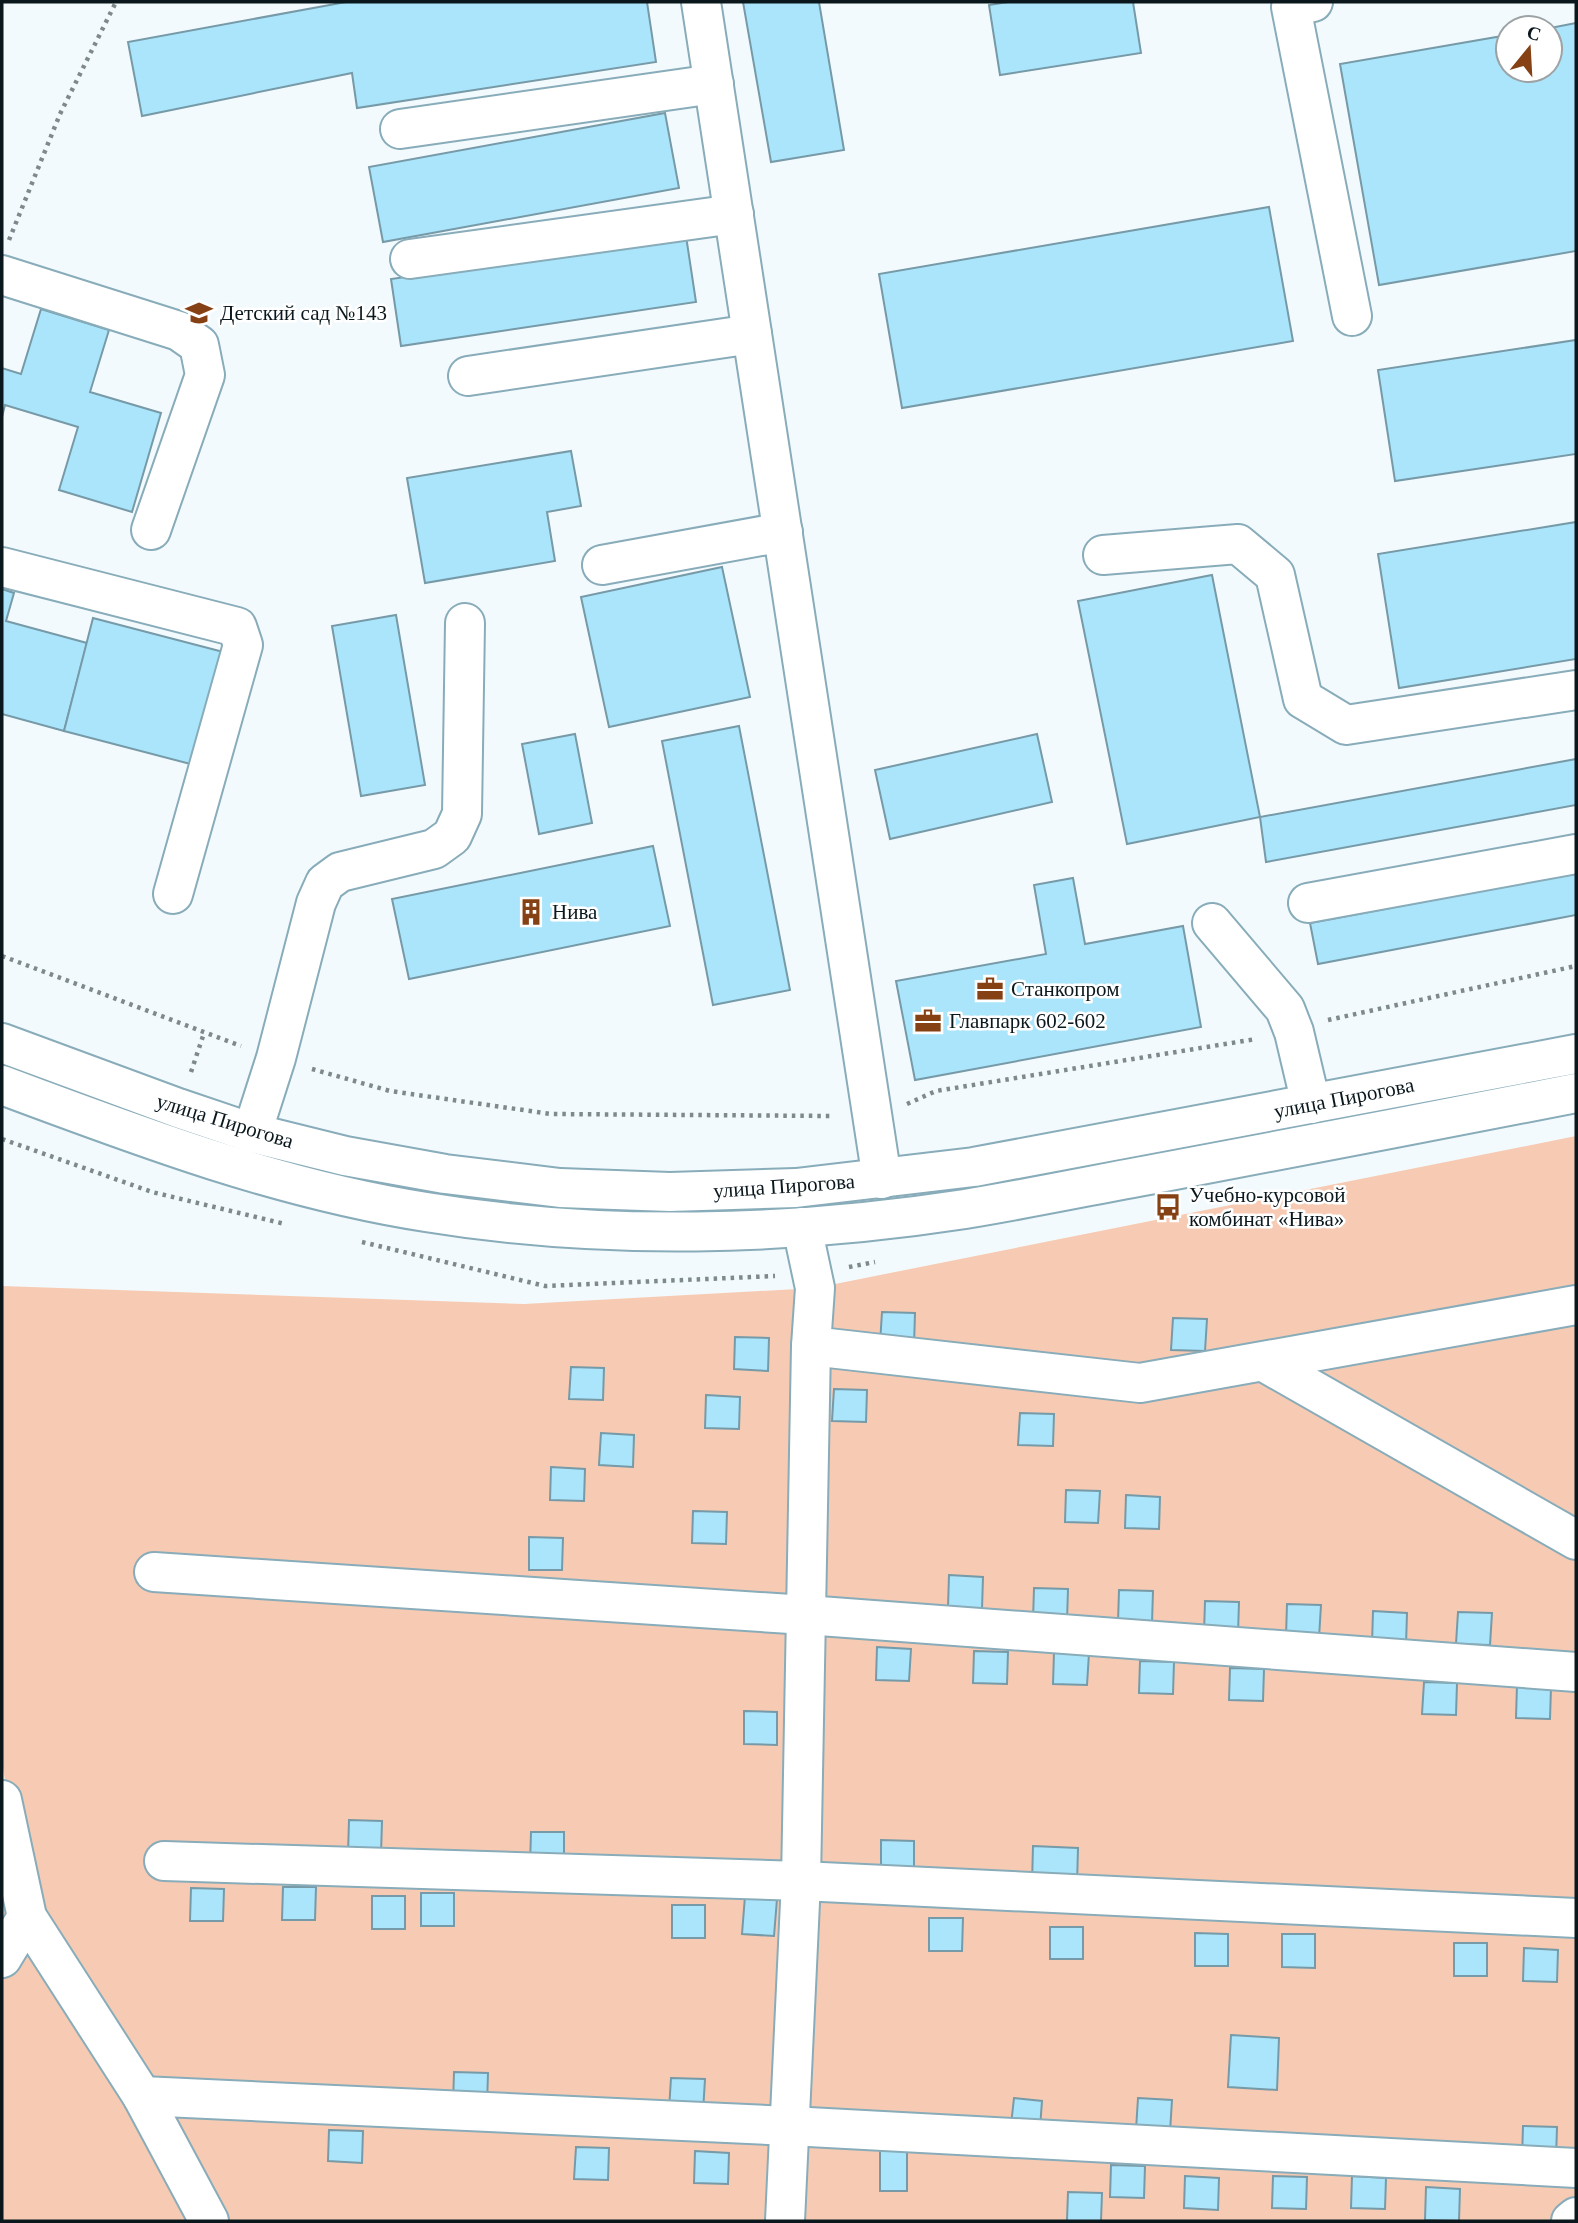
<svg xmlns="http://www.w3.org/2000/svg" width="1578" height="2223" font-family="Georgia,serif">
<style>
.green{fill:#f7cbb3}
.building{fill:#abe5fb;stroke:#769aa7;stroke-width:2}
.lines{fill:none;stroke-linecap:round;stroke-linejoin:round}
.minor-casing{stroke:#88acb9;stroke-width:42}
.major-casing{stroke:#88acb9;stroke-width:42}
.path{stroke:#7e898d;stroke-width:4.5;stroke-dasharray:3.5 5;stroke-linecap:butt}
.minor{stroke:#fff;stroke-width:38}
.major{stroke:#fff;stroke-width:38}
.labels{text-anchor:middle;stroke-width:5;stroke-linejoin:round;paint-order:stroke}
.poi-label{font-size:21px;fill:#0a181d;stroke:#fff;text-anchor:start}
.street-label{font-size:21px;fill:#0a181d;stroke:#fff}
</style>
<rect width="100%" height="100%" fill="#f3fafd"/>
<path class="green" d="M1576,1136V2221H2V1884L19,1881L2,1760V1286L524,1304L815,1288Z"/>
<g class="building">
<path d="M346,2H647L656,62L357,108L352,73L142,116L128,42Z"/>
<path d="M743,2H819L844,150L771,162Z"/>
<path d="M1008,2H1133L1141,53L1000,75L989,5Z"/>
<path d="M1576,23V251L1379,285L1340,64L1508,35V70H1550V28Z"/>
<path d="M665,113L679,188L383,242L369,167Z"/>
<path d="M1269,207L1293,341L902,408L879,274Z"/>
<path d="M686,236L696,302L401,346L391,279Z"/>
<path d="M41,309L109,330L90,392L161,413L132,512L59,490L78,427L5,405L2,417V368L21,374Z"/>
<path d="M1576,340V454L1395,481L1378,370Z"/>
<path d="M571,451L581,506L547,512L555,561L425,583L407,478Z"/>
<path d="M1576,522V659L1399,688L1378,554Z"/>
<path d="M722,567L750,697L609,727L581,597Z"/>
<path d="M1212,575L1260,817L1127,844L1078,601Z"/>
<path d="M2,589L14,593L6,621L87,643L64,731L2,714Z"/>
<path d="M396,615L425,785L361,796L332,626Z"/>
<path d="M93,618L231,654L202,767L64,731Z"/>
<path d="M739,726L790,990L713,1005L662,741Z"/>
<path d="M575,734L592,823L539,834L522,744Z"/>
<path d="M1037,734L1052,802L890,839L875,770Z"/>
<path d="M1576,759V805L1266,862L1260,817Z"/>
<path d="M653,846L670,926L409,979L392,899Z"/>
<path d="M1576,873V915L1318,964L1310,923Z"/>
<path d="M1073,878L1085,944L1183,926L1201,1027L915,1080L896,981L1046,954L1034,885Z"/>
<path d="M882,1312L915,1313L914,1345L880,1344Z"/>
<path d="M1173,1318L1207,1319L1205,1351L1171,1350Z"/>
<path d="M735,1337L769,1338L768,1371L734,1369Z"/>
<path d="M571,1367L604,1368L603,1400L569,1399Z"/>
<path d="M834,1389L867,1390L866,1422L832,1421Z"/>
<path d="M706,1395L740,1397L739,1429L705,1428Z"/>
<path d="M1020,1413L1054,1414L1053,1446L1018,1445Z"/>
<path d="M601,1433L634,1435L633,1467L599,1465Z"/>
<path d="M551,1467L585,1469L584,1501L550,1500Z"/>
<path d="M1066,1490L1100,1491L1098,1523L1065,1522Z"/>
<path d="M1126,1495L1160,1497L1159,1529L1125,1528Z"/>
<path d="M693,1511L727,1512L726,1544L692,1543Z"/>
<path d="M529,1537L563,1538L562,1570H529Z"/>
<path d="M949,1575L983,1577L982,1609L948,1607Z"/>
<path d="M1034,1588L1068,1589L1067,1621L1033,1620Z"/>
<path d="M1119,1590L1153,1591L1152,1623L1118,1622Z"/>
<path d="M1205,1601L1239,1602L1238,1634L1204,1633Z"/>
<path d="M1287,1604L1321,1605L1319,1638L1286,1636Z"/>
<path d="M1373,1611L1407,1613L1406,1645L1372,1644Z"/>
<path d="M1458,1612L1492,1613L1490,1645L1456,1644Z"/>
<path d="M877,1647L911,1649L909,1681L876,1680Z"/>
<path d="M974,1651L1008,1652L1007,1684L973,1683Z"/>
<path d="M1054,1652L1089,1653L1087,1685L1053,1684Z"/>
<path d="M1140,1661L1174,1662L1173,1694L1139,1693Z"/>
<path d="M1230,1668L1264,1669L1263,1701L1229,1700Z"/>
<path d="M1424,1682L1457,1683L1456,1715L1422,1714Z"/>
<path d="M1517,1685L1551,1687L1550,1719L1516,1718Z"/>
<path d="M744,1711L777,1712V1745L744,1744Z"/>
<path d="M349,1820L382,1821L381,1854H348Z"/>
<path d="M531,1832H564V1866L530,1865Z"/>
<path d="M881,1840L914,1841V1874H881Z"/>
<path d="M1033,1846L1078,1848L1077,1885L1032,1884Z"/>
<path d="M283,1887H316L315,1920H282Z"/>
<path d="M191,1888L224,1889L223,1921H190Z"/>
<rect x="421" y="1893" width="33" height="33"/>
<rect x="372" y="1896" width="33" height="33"/>
<path d="M745,1896L777,1899L774,1936L742,1934Z"/>
<rect x="672" y="1905" width="33" height="33"/>
<path d="M929,1918H963L962,1951H929Z"/>
<rect x="1050" y="1927" width="33" height="32"/>
<path d="M1195,1933L1228,1934V1966H1195Z"/>
<path d="M1282,1934H1315V1968L1282,1967Z"/>
<rect x="1454" y="1943" width="33" height="33"/>
<path d="M1524,1948L1558,1950L1557,1982L1523,1981Z"/>
<path d="M1231,2035L1279,2038L1277,2090L1228,2087Z"/>
<path d="M454,2072L488,2073L487,2105L453,2104Z"/>
<path d="M671,2078L705,2079L703,2112L669,2110Z"/>
<path d="M1014,2098L1042,2101L1040,2128L1011,2125Z"/>
<path d="M1138,2098L1172,2100L1170,2132L1136,2130Z"/>
<path d="M1523,2126L1557,2127L1556,2159L1522,2158Z"/>
<path d="M329,2130L363,2131L362,2163L328,2161Z"/>
<path d="M576,2147L609,2148L608,2180L574,2179Z"/>
<rect x="880" y="2147" width="27" height="44"/>
<path d="M695,2151L729,2153L728,2184L694,2183Z"/>
<path d="M1111,2165L1145,2166L1144,2198L1110,2197Z"/>
<path d="M1185,2176L1219,2178L1218,2210L1184,2208Z"/>
<path d="M1273,2176L1307,2177L1306,2209L1272,2208Z"/>
<path d="M1352,2176L1386,2178L1385,2209L1351,2208Z"/>
<path d="M1426,2187L1460,2189L1459,2221L1425,2220Z"/>
<path d="M1068,2192L1102,2193L1101,2221H1067Z"/>
</g>
<g class="lines">
<defs>
<g id="minor">
<path d="M701,2L882,1179"/>
<path d="M1313,2L1291,7L1352,316"/>
<path d="M400,129L714,84"/>
<path d="M410,259L734,214"/>
<path d="M2,275L179,331L199,345L205,375L151,530"/>
<path d="M468,376L752,334"/>
<path d="M1103,555L1238,544L1275,575L1303,699L1346,725L1576,690"/>
<path d="M602,565L783,532"/>
<path d="M2,567L237,627L243,645L173,894"/>
<path d="M1308,903L1576,854"/>
<path d="M1212,923L1285,1009L1294,1032L1311,1104"/>
<path d="M252,1133L276,1058L316,903L325,883L340,872L434,849L452,836L462,814L465,623"/>
<path d="M811,1346L1140,1383L1576,1305"/>
<path d="M1264,1362L1576,1540"/>
<path d="M154,1572L806,1615L1576,1672"/>
<path d="M2,1800L27,1917L142,2096L209,2221"/>
<path d="M164,1861L801,1881L1576,1918"/>
<path d="M2,1958L27,1917"/>
<path d="M142,2096L790,2126L1576,2168"/>
<path d="M785,2221L801,1881L811,1346L815,1288L802,1227"/>
<path d="M1571,2221L1576,2217"/>
</g>
<g id="major">
<path d="M2,1043L178,1108L252,1133L345,1156L445,1174L560,1188L670,1192L796,1188L974,1167L1576,1054"/>
<path d="M2,1085C141,1137 279,1189 426,1212C603,1241 789,1236 965,1209C1032,1198 1098,1184 1164,1172C1301,1146 1439,1120 1576,1093"/>
</g>
</defs>
<use href="#minor" class="minor-casing"/>
<use href="#major" class="major-casing"/>
<g class="path">
<path d="M9,240L60,114L116,2"/>
<path d="M2,956L241,1046"/>
<path d="M1328,1020L1576,966"/>
<path d="M312,1069L390,1091L551,1114L834,1116"/>
<path d="M191,1072L204,1033"/>
<path d="M907,1104L936,1091L1256,1039"/>
<path d="M2,1139L152,1192L285,1224"/>
<path d="M362,1242L545,1286L775,1276"/>
<path d="M849,1267L875,1262"/>
</g>
<use href="#minor" class="minor"/>
<use href="#major" class="major"/>
</g>
<defs>
<symbol id="school-bare" viewBox="-9 -9 18 18"><path d="M0-5L7-2L0 1L-7-2ZM-4 1L0 2.5L4 1V4Q0 6-4 4Z" fill="#854114" stroke="#fff" stroke-width="2.5" paint-order="stroke"/></symbol>
<symbol id="building-bare" viewBox="-9 -9 18 18"><path d="M-4-6H4V6H1V3H-1V6H-4ZM-2.5-4.3h1.7v1.8h-1.7ZM.8-4.3h1.7v1.8H.8ZM-2.5-1h1.7V.8h-1.7ZM.8-1h1.7V.8H.8Z" fill="#854114" stroke="#fff" stroke-width="2.5" paint-order="stroke"/></symbol>
<symbol id="office-bare" viewBox="-9 -9 18 18"><path d="M-6-3h4V-5.5h4V-3h4V5H-6ZM-1-4.5V-3h2v-1.5ZM-6 0V1H6V0Z" fill="#854114" stroke="#fff" stroke-width="2.5" paint-order="stroke"/></symbol>
<symbol id="bus-bare" viewBox="-9 -9 18 18"><path d="M-5-6H5V4H4V6H2V4H-2V6H-4V4H-5ZM-3.5-4V0h7V-4ZM-3.5 1.2v1.5H-2V1.2ZM2 1.2v1.5H3.5V1.2Z" fill="#854114" stroke="#fff" stroke-width="2.5" paint-order="stroke"/></symbol>
</defs>
<g fill-rule="evenodd">
<use href="#school-bare" x="180" y="294" width="38" height="38"/>
<use href="#building-bare" x="512" y="893" width="38" height="38"/>
<use href="#office-bare" x="971" y="970" width="38" height="38"/>
<use href="#office-bare" x="909" y="1002" width="38" height="38"/>
<use href="#bus-bare" x="1149" y="1188" width="38" height="38"/>
</g>
<g class="labels">
<g class="poi-label">
<text x="220" y="320">Детский сад №143</text>
<text x="552" y="919">Нива</text>
<text x="1011" y="996">Станкопром</text>
<text x="949" y="1028">Главпарк 602-602</text>
<text x="1189" y="1202">Учебно-курсовой<tspan x="1189" dy="24">комбинат «Нива»</tspan></text>
</g>
<g class="street-label">
<text transform="translate(1344 1098) rotate(-11)" y="7">улица Пирогова</text>
<text transform="translate(225 1121) rotate(17)" y="7">улица Пирогова</text>
<text transform="translate(784 1186) rotate(-4)" y="7">улица Пирогова</text>
</g>
</g>
<rect width="1578" height="2223" fill="none" stroke="#0a181d" stroke-width="7"/>
<g transform="translate(1529 49) rotate(18)"><circle r="33" fill="#ffffff" stroke="#9da3a5" stroke-width="2"/>
<path d="M0-5L12 26L0 18L-12 26Z" fill="#854114"/>
<text y="-10" font-size="19" font-weight="bold" text-anchor="middle" fill="#0a181d">С</text>
</g>
</svg>
